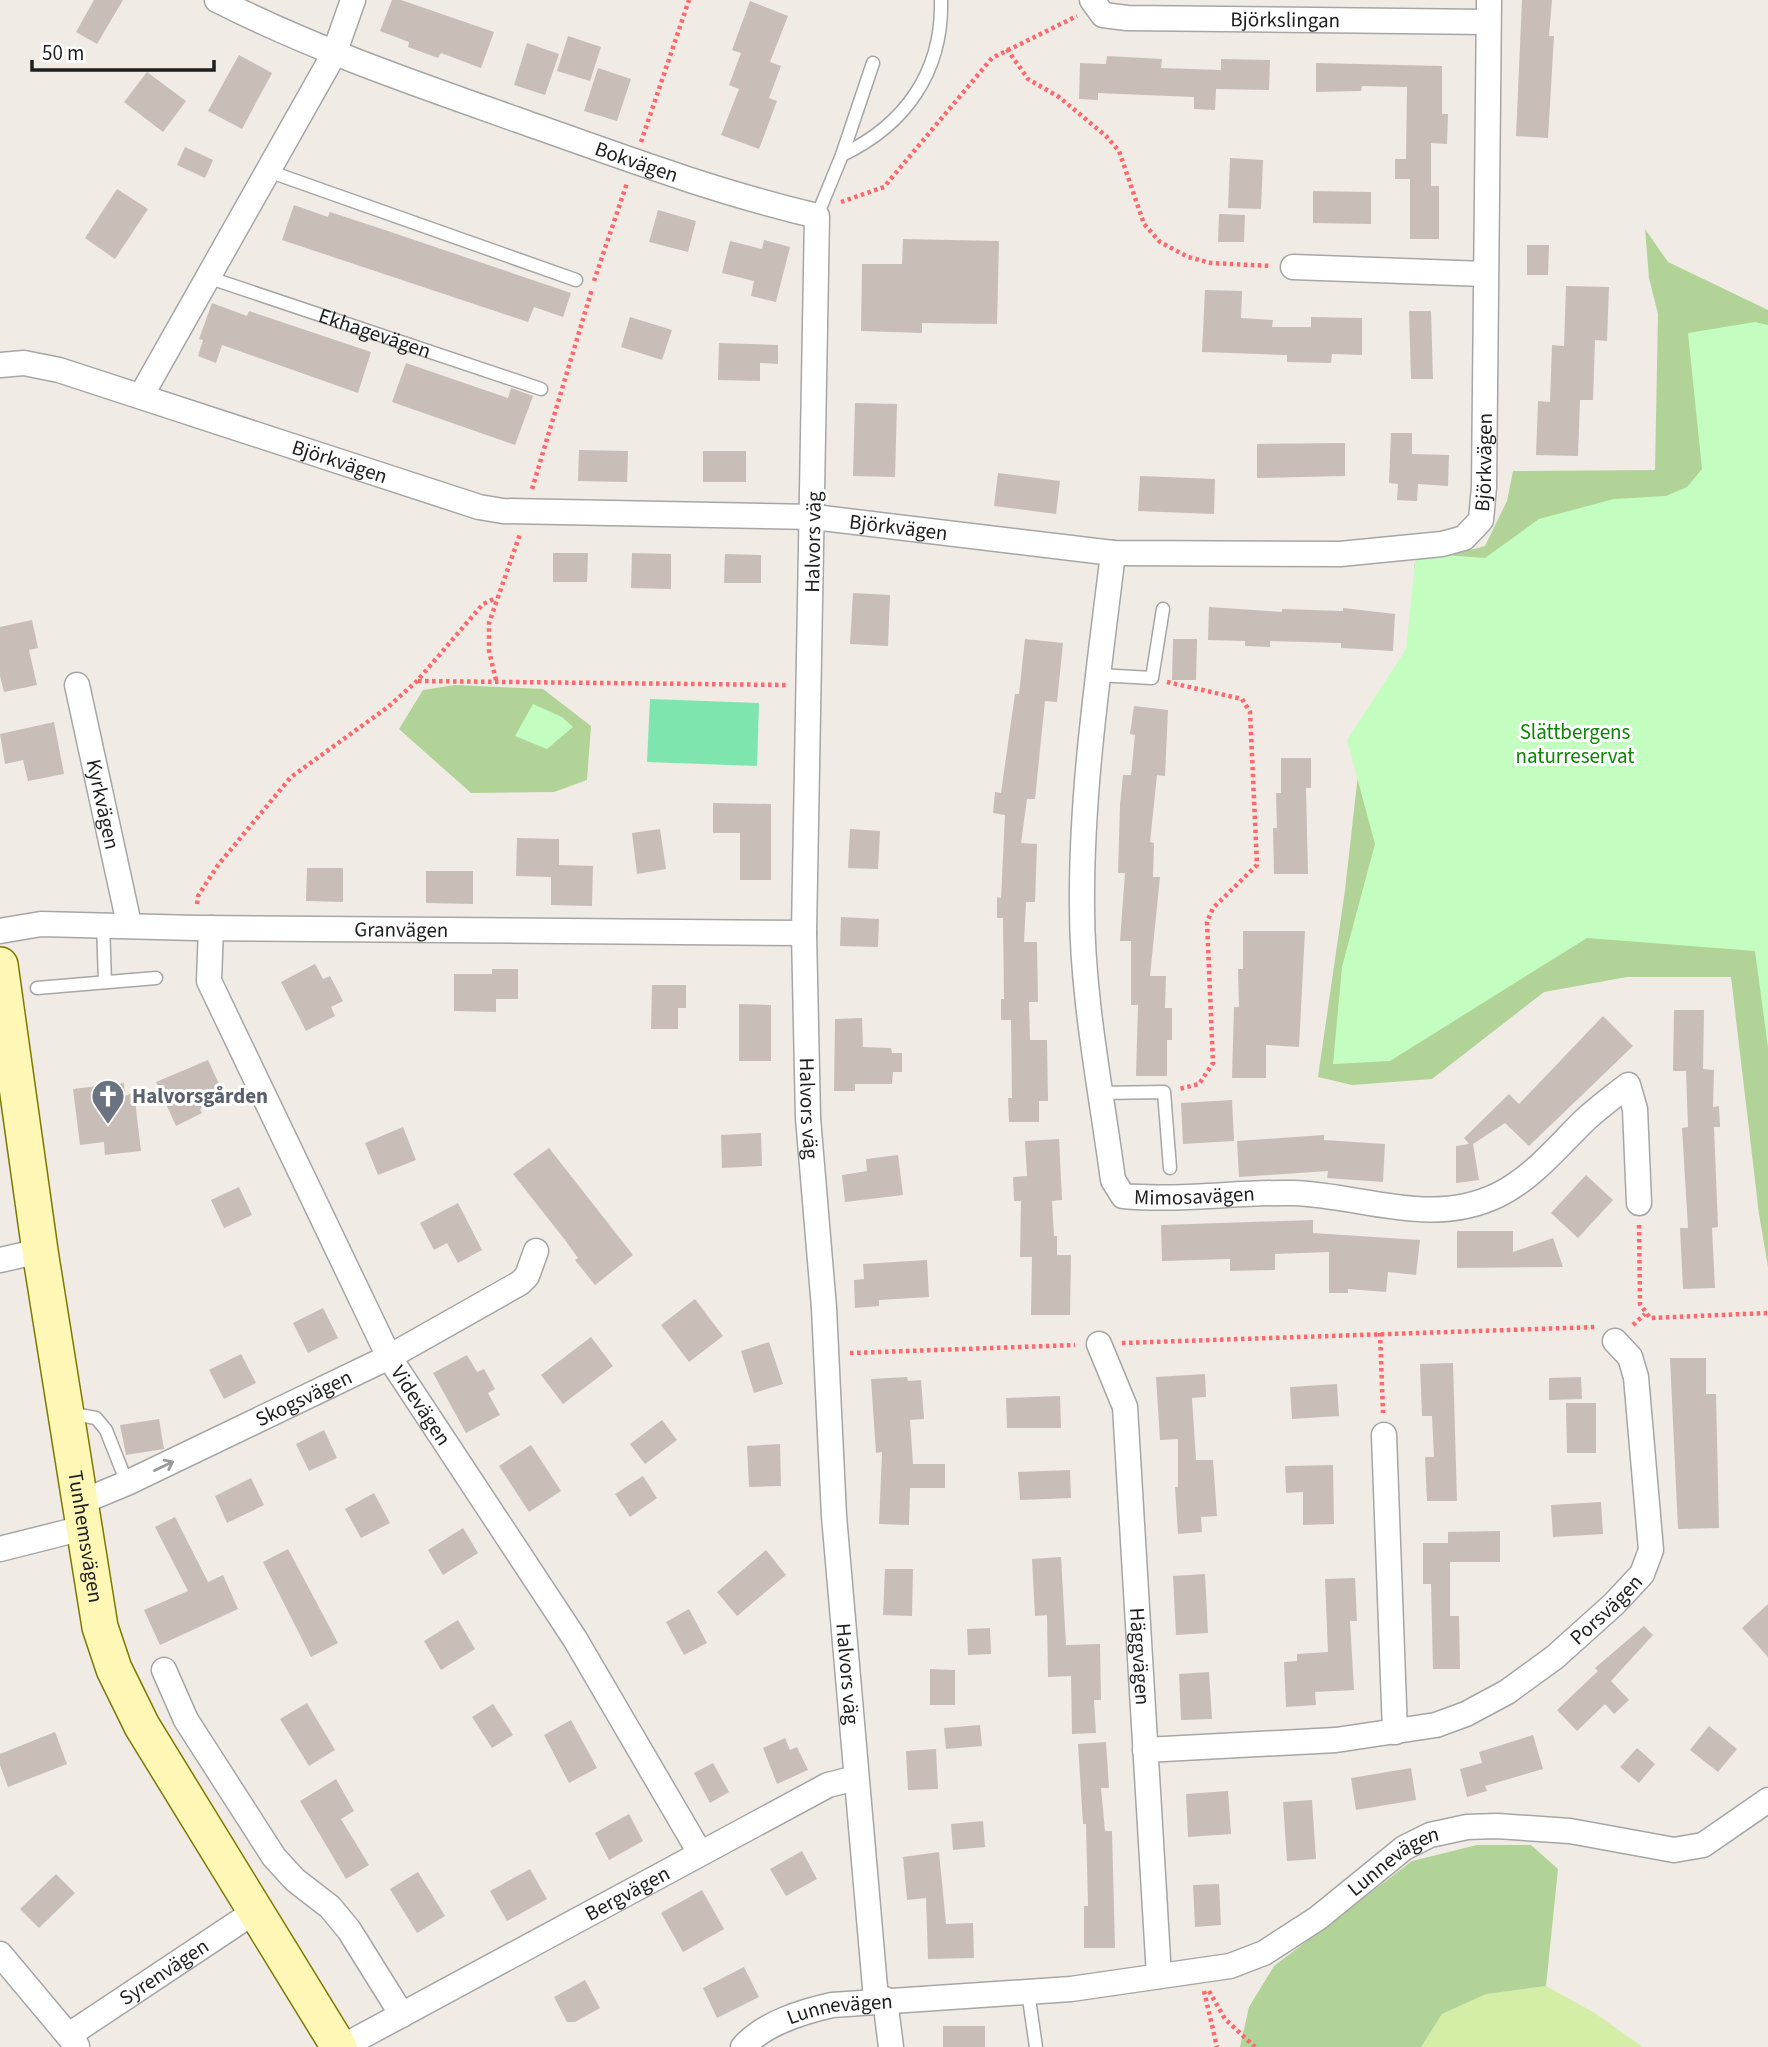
<svg xmlns="http://www.w3.org/2000/svg" width="1768" height="2047" font-family="'Source Sans 3',sans-serif">
<style>
.grass{fill:#d4eea8}
.forest{fill:#b1d397}
.park{fill:#c4fdc0}
.pitch{fill:#7ee5af}
.building{fill:#c9bdb8}
.lines{fill:none;stroke-linecap:round;stroke-linejoin:round}
.lane-casing{stroke:#a6a6a6;stroke-width:15}
.street-casing{stroke:#a6a6a6;stroke-width:27}
.secondary-casing{stroke:#7d7900;stroke-width:38}
.path{stroke:#ff686d;stroke-width:4.5;stroke-dasharray:3.5 3.5;stroke-linecap:butt}
.lane{stroke:#fff;stroke-width:12}
.street{stroke:#fff;stroke-width:24}
.secondary{stroke:#fef7b6;stroke-width:35}
.oneway{stroke:#9a9a9a}
.labels{text-anchor:middle;stroke-width:6;stroke-linejoin:round;paint-order:stroke}
.street-label{font-size:21px;fill:#1f1f1f;stroke:#fff}
.park-label{font-size:21px;fill:#0c8704;stroke:#fff}
.worship-label{font-size:21px;font-weight:bold;fill:#5b616d;stroke:#fff;text-anchor:start}
</style>
<rect width="100%" height="100%" fill="#f1ebe5"/>
<path class="grass" d="M1546,1986L1593,2012L1643,2047H1421L1442,2014L1486,1994Z"/>
<g class="forest">
<path d="M1645,229L1668,262L1768,310V1267L1759,1214L1731,977H1627L1544,992L1432,1079L1352,1085L1318,1077L1345,890L1362,739L1428,641L1414,565L1485,546L1507,501L1513,471L1655,470L1658,314L1649,278Z"/>
<path d="M455,685L543,689L591,726L587,780L554,792L471,793L399,729L423,690Z"/>
<path d="M1477,1845H1531L1558,1869L1546,1986L1486,1994L1442,2014L1421,2047H1240L1249,2007L1274,1966L1412,1861Z"/>
</g>
<g class="park">
<path d="M1755,322L1768,325V1048L1755,951L1587,938L1390,1061L1333,1064L1342,967L1375,844L1347,740L1406,649L1416,553L1485,558L1539,519L1614,499L1666,496L1687,487L1702,469L1688,333Z"/>
<path d="M533,704L562,717L573,727L547,749L515,736Z"/>
</g>
<path class="pitch" d="M650,699L759,703L757,766L647,762Z"/>
<g class="building">
<path d="M94,0H123L97,44L76,32Z"/>
<path d="M392,0H401L494,32L481,68L441,53L438,58L408,47L409,42L380,31Z"/>
<path d="M1522,0H1552L1549,36H1554L1548,138L1516,136Z"/>
<path d="M750,1L788,16L770,62L781,66L769,98L777,101L759,149L721,135L739,89L729,85L741,53L732,50Z"/>
<path d="M568,36L601,47L590,81L557,71Z"/>
<path d="M527,43L559,54L545,95L514,85Z"/>
<path d="M239,55L272,73L242,129L208,111Z"/>
<path d="M1107,56L1162,59L1161,68L1221,70V59L1270,60L1269,90L1216,89L1215,110L1194,109V97L1098,93V100L1079,99L1080,63L1106,64Z"/>
<path d="M1316,63L1442,66V114H1448L1447,144L1431,143V186H1439V239H1410V179H1395V159H1406L1407,87L1362,86L1361,91L1316,92Z"/>
<path d="M598,68L631,79L617,121L584,111Z"/>
<path d="M147,72L186,101L163,132L124,102Z"/>
<path d="M185,147L213,160L205,178L177,165Z"/>
<path d="M1230,158L1263,160L1261,209L1228,208Z"/>
<path d="M117,189L148,209L115,259L85,238Z"/>
<path d="M1313,191L1371,192V224L1313,223Z"/>
<path d="M294,205L328,217L330,212L382,229L571,293L563,317L534,307L528,322L282,240Z"/>
<path d="M658,210L696,221L688,252L649,242Z"/>
<path d="M1219,214L1245,215L1244,242H1218Z"/>
<path d="M903,239L999,241L997,324L922,323V333L861,331L862,264H902Z"/>
<path d="M764,240L790,247L776,302L751,296L754,281L722,273L730,241L762,249Z"/>
<path d="M1527,245H1549L1548,275H1527Z"/>
<path d="M1566,286L1609,287L1607,341L1595,340L1593,400H1580L1578,456L1536,455L1538,401L1550,402L1552,345L1564,346Z"/>
<path d="M1205,290L1242,291L1241,318L1273,320L1272,327H1311V317L1362,318V355L1332,354L1331,363L1287,362V355L1202,352Z"/>
<path d="M212,303L247,316L249,311L371,352L358,393L222,345L216,363L198,356L203,340L199,339Z"/>
<path d="M1409,311H1431L1433,379H1411Z"/>
<path d="M630,317L672,330L662,360L621,347Z"/>
<path d="M719,343L778,345V364L760,363V381L718,380Z"/>
<path d="M406,363L508,398L511,388L533,396L515,445L392,402Z"/>
<path d="M855,403L897,404L895,477L853,476Z"/>
<path d="M1391,433H1412V454L1449,455L1448,486L1418,484L1417,501L1397,500L1398,484L1389,483Z"/>
<path d="M1345,443V476L1257,478V444Z"/>
<path d="M579,450L628,451L627,482L578,481Z"/>
<rect x="703" y="451" width="43" height="31"/>
<path d="M998,473L1060,481L1056,514L994,506Z"/>
<path d="M1140,476L1215,479L1214,514L1138,511Z"/>
<path d="M553,553H588L587,582H553Z"/>
<path d="M632,553L671,554V589L631,588Z"/>
<path d="M725,554L761,555V583H724Z"/>
<path d="M853,593L890,595L888,646L850,644Z"/>
<path d="M1209,607L1282,612V609L1343,611V608L1395,614L1393,651L1341,648V643L1270,641V647L1245,646V641L1208,640Z"/>
<path d="M32,620L38,648L29,650L37,685L4,692L0,676V627Z"/>
<path d="M1025,639L1063,643L1057,702L1045,701L1035,799H1027L1021,843L1037,844L1035,902H1026L1024,942H1037L1038,1002H1029L1030,1040H1047L1048,1101H1039V1122H1009L1008,1098H1012L1011,1020H1001V999H1004L1003,918H997V897L1001,898L1005,815L993,813L995,792L1001,793L1015,694H1019Z"/>
<path d="M1173,639H1197L1196,680H1172Z"/>
<path d="M1134,706L1168,710L1165,776L1157,775L1150,842L1154,843L1153,877H1160L1150,976H1166L1165,1008H1172V1040H1167V1076H1136L1138,1005H1131V941H1120L1125,873H1118L1120,805L1123,775H1131L1135,735L1130,734Z"/>
<path d="M54,722L64,774L28,781L23,760L5,764L0,734Z"/>
<path d="M1281,758H1311V788H1306L1308,874H1274L1273,828H1277L1276,793H1281Z"/>
<path d="M713,803L771,804V880H740V833H713Z"/>
<path d="M660,829L666,869L637,874L632,833Z"/>
<path d="M850,829L880,831L878,869L848,868Z"/>
<path d="M517,838L559,839V865L593,866L592,906L551,905V877L516,876Z"/>
<path d="M307,868H343V902L306,901Z"/>
<path d="M426,871H473V904L426,903Z"/>
<path d="M841,917L879,919L878,947L840,946Z"/>
<path d="M1243,931H1305L1299,1047L1266,1045V1078H1232L1234,1007H1239L1238,969H1243Z"/>
<path d="M315,964L323,979L330,976L343,1001L331,1007L335,1016L306,1031L281,982Z"/>
<path d="M492,969H518V999H496V1012L454,1011V974H492Z"/>
<path d="M652,985H686V1008H678V1029H651Z"/>
<path d="M739,1004L771,1005V1061H739Z"/>
<path d="M1674,1010H1704L1703,1069L1714,1070L1713,1107L1719,1106L1720,1127H1714L1718,1227L1712,1228L1715,1288L1683,1289L1680,1228H1688L1682,1128L1688,1127L1686,1071H1673Z"/>
<path d="M1603,1016L1633,1046L1529,1146L1505,1123L1473,1144L1479,1180L1456,1183V1146L1469,1144L1464,1138L1509,1094L1519,1104Z"/>
<path d="M862,1018L863,1047L891,1048L892,1053H902V1072H893L892,1084H855V1091H834L835,1019Z"/>
<path d="M208,1060L225,1097L200,1109L202,1113L176,1126L156,1082Z"/>
<path d="M124,1083L125,1096L134,1092L141,1151L105,1155L104,1142L80,1145L73,1089Z"/>
<path d="M1232,1100L1234,1141L1183,1144L1181,1103Z"/>
<path d="M403,1127L416,1160L378,1175L365,1143Z"/>
<path d="M761,1133L762,1166L722,1168L721,1135Z"/>
<path d="M1324,1135V1140L1385,1144L1383,1182L1327,1178L1328,1171L1239,1177L1237,1141Z"/>
<path d="M1059,1139L1062,1200L1052,1201L1054,1236H1057V1255H1071L1070,1315H1031L1032,1257H1020L1021,1201H1014L1013,1177L1027,1176L1025,1141Z"/>
<path d="M549,1148L633,1255L595,1285L575,1260L578,1258L565,1240L513,1174Z"/>
<path d="M898,1155L903,1195L845,1202L842,1175L867,1171L866,1159Z"/>
<path d="M1586,1175L1613,1200L1578,1238L1551,1213Z"/>
<path d="M239,1187L252,1215L224,1228L211,1200Z"/>
<path d="M458,1203L482,1250L458,1263L447,1243L434,1250L420,1223Z"/>
<path d="M1313,1220V1233L1420,1240L1416,1275L1388,1272L1386,1292L1348,1289V1293H1329V1252L1275,1254V1270L1230,1271V1259L1162,1261L1161,1225Z"/>
<path d="M1457,1231H1513V1252L1553,1238L1563,1267L1457,1268Z"/>
<path d="M927,1260L929,1297L879,1300V1306L855,1308L854,1280L864,1279L863,1264Z"/>
<path d="M695,1299L723,1336L689,1362L661,1325Z"/>
<path d="M323,1308L338,1338L308,1353L293,1323Z"/>
<path d="M591,1337L613,1366L563,1404L541,1375Z"/>
<path d="M769,1342L783,1384L754,1393L741,1351Z"/>
<path d="M241,1354L256,1383L224,1399L209,1370Z"/>
<path d="M467,1355L477,1372L484,1369L495,1389L488,1393L500,1415L466,1433L433,1373Z"/>
<path d="M1670,1358H1706V1394H1716L1719,1528L1678,1529Z"/>
<path d="M1453,1363L1457,1501H1427L1425,1457H1434L1432,1416H1422L1420,1364Z"/>
<path d="M1205,1374L1206,1397L1192,1398L1196,1460H1213L1217,1516L1201,1517L1202,1532L1178,1534L1175,1487H1178V1439L1160,1440L1156,1377Z"/>
<path d="M907,1377L908,1381L921,1380L924,1419L910,1420L913,1464H945V1488H910L909,1525L879,1524L882,1452L876,1453L871,1379Z"/>
<path d="M1581,1377L1582,1399L1549,1400V1378Z"/>
<path d="M1337,1384L1339,1416L1292,1419L1290,1387Z"/>
<path d="M1060,1396L1061,1428H1007L1006,1398Z"/>
<path d="M1566,1403H1596V1453H1567Z"/>
<path d="M159,1419L164,1449L126,1455L120,1425Z"/>
<path d="M662,1420L677,1440L645,1464L630,1444Z"/>
<path d="M324,1430L337,1458L309,1471L296,1444Z"/>
<path d="M780,1444L781,1486L749,1487L747,1446Z"/>
<path d="M531,1445L561,1491L529,1512L499,1466Z"/>
<path d="M1333,1465L1334,1524L1303,1525V1492L1286,1493L1285,1466Z"/>
<path d="M1070,1470L1071,1498L1020,1500L1018,1472Z"/>
<path d="M643,1476L657,1498L630,1517L615,1494Z"/>
<path d="M251,1478L264,1505L227,1523L215,1496Z"/>
<path d="M374,1493L390,1523L361,1538L345,1509Z"/>
<path d="M1601,1502L1603,1534L1553,1537L1551,1505Z"/>
<path d="M175,1517L208,1582L223,1575L238,1609L160,1645L144,1610L188,1591L155,1527Z"/>
<path d="M463,1528L478,1553L443,1575L428,1550Z"/>
<path d="M1500,1531V1562H1450V1616H1459L1460,1669H1433L1431,1584H1423V1543H1448V1532Z"/>
<path d="M288,1549L338,1643L311,1657L263,1562Z"/>
<path d="M766,1550L786,1575L737,1616L717,1592Z"/>
<path d="M1061,1557L1066,1645L1100,1644L1101,1700H1094L1096,1733L1072,1734L1071,1676L1048,1677L1047,1615L1035,1616L1032,1559Z"/>
<path d="M885,1569H913L912,1616L883,1615Z"/>
<path d="M1205,1574L1208,1633L1176,1635L1173,1576Z"/>
<path d="M1355,1578L1357,1621H1350L1354,1690L1315,1692L1316,1705L1286,1707L1284,1662L1297,1661V1654L1328,1652L1325,1579Z"/>
<path d="M1768,1604V1657L1742,1628Z"/>
<path d="M689,1609L707,1643L684,1655L666,1622Z"/>
<path d="M458,1620L475,1649L441,1670L424,1641Z"/>
<path d="M1644,1626L1653,1635L1611,1681L1629,1700L1614,1714L1605,1704L1577,1731L1557,1710L1598,1671L1595,1668Z"/>
<path d="M990,1628L991,1654L968,1655L967,1629Z"/>
<path d="M930,1669L955,1670V1705H930Z"/>
<path d="M1209,1672L1212,1719L1181,1720L1179,1674Z"/>
<path d="M307,1703L335,1750L309,1766L280,1719Z"/>
<path d="M493,1704L513,1735L492,1748L472,1717Z"/>
<path d="M571,1720L597,1768L569,1783L544,1735Z"/>
<path d="M980,1725L982,1746L946,1749L944,1728Z"/>
<path d="M1709,1726L1737,1749L1718,1772L1690,1750Z"/>
<path d="M55,1732L67,1764L8,1787L0,1765V1754Z"/>
<path d="M1533,1735L1543,1769L1485,1786L1487,1791L1467,1797L1460,1769L1482,1763L1479,1752Z"/>
<path d="M785,1738L790,1750L797,1747L808,1770L777,1784L763,1748Z"/>
<path d="M1106,1742L1109,1788H1101L1105,1831H1112L1115,1948H1084V1906H1088L1086,1824H1083L1078,1744Z"/>
<path d="M1637,1748L1655,1764L1639,1783L1620,1767Z"/>
<path d="M936,1749L938,1789L908,1790L906,1751Z"/>
<path d="M713,1763L729,1792L710,1803L694,1773Z"/>
<path d="M1411,1768L1416,1800L1356,1810L1351,1778Z"/>
<path d="M336,1779L354,1811L341,1819L369,1865L346,1879L300,1801Z"/>
<path d="M1228,1791L1231,1834L1188,1837L1186,1794Z"/>
<path d="M1312,1800L1316,1859L1287,1861L1283,1802Z"/>
<path d="M629,1814L643,1841L609,1860L595,1833Z"/>
<path d="M983,1821L985,1847L953,1850L951,1824Z"/>
<path d="M802,1851L817,1879L786,1896L770,1869Z"/>
<path d="M939,1852L946,1924L973,1923L974,1958L928,1959L926,1898L907,1900L903,1857Z"/>
<path d="M530,1869L547,1899L507,1921L490,1891Z"/>
<path d="M418,1872L445,1916L417,1933L390,1889Z"/>
<path d="M56,1874L75,1893L39,1928L20,1909Z"/>
<path d="M1219,1884L1221,1925L1195,1927L1193,1885Z"/>
<path d="M702,1890L724,1929L683,1952L661,1913Z"/>
<path d="M744,1967L759,1997L717,2018L703,1988Z"/>
<path d="M585,1980L600,2008L575,2022H567L554,1997Z"/>
<rect x="943" y="2026" width="42" height="21"/>
</g>
<g class="lines">
<defs>
<g id="lane">
<path d="M842,155L873,63"/>
<path d="M268,171L576,280"/>
<path d="M817,216L842,155C905,125 943,72 941,0"/>
<path id="s1" d="M207,277L541,389"/>
<path d="M1098,675L1152,678L1163,609"/>
<path d="M103,924L105,982"/>
<path d="M37,988L156,978"/>
<path d="M1101,1093L1164,1092L1170,1168"/>
<path d="M68,1413L96,1418L106,1430L127,1483"/>
<path d="M1028,1992L1036,2047"/>
</g>
<g id="street">
<path id="s2" d="M217,0C314,49 416,84 518,120C617,155 715,192 817,216L804,933L808,1118L824,1308L834,1516L876,1999"/>
<path id="s3" d="M1092,0L1103,15L1127,18L1487,22"/>
<path d="M1293,267L1485,274"/>
<path id="s4" d="M0,365L24,363L59,370L479,507L503,511L814,517L1113,553L1340,554L1442,544L1464,538L1481,520L1484,487L1489,0"/>
<path d="M141,396L334,54L353,0"/>
<path id="s5" d="M1113,553C1099,671 1081,788 1082,907C1082,997 1101,1090 1113,1180L1123,1196C1180,1201 1237,1192 1293,1193C1362,1195 1430,1228 1498,1195C1533,1178 1558,1146 1586,1119C1599,1107 1614,1096 1628,1085L1635,1109L1639,1203"/>
<path id="s6" d="M77,685L129,924"/>
<path id="s7" d="M211,928L209,981L389,1357L575,1639L700,1853"/>
<path id="s8" d="M0,931L41,924L196,928L804,933"/>
<path d="M0,1260L40,1251"/>
<path id="s9" d="M1099,1344L1125,1407L1159,1976"/>
<path d="M1384,1435L1395,1732"/>
<path id="s10" d="M79,1503L127,1483L389,1357L520,1283L527,1276L536,1251"/>
<path d="M0,1549L83,1528"/>
<path d="M164,1670L186,1720L274,1857L295,1880L330,1907L349,1930L402,2015"/>
<path id="s11" d="M1145,1750L1336,1740L1436,1725L1466,1714L1507,1692L1555,1657L1614,1604L1642,1574L1651,1550L1636,1377L1630,1357L1615,1341"/>
<path d="M0,1954L77,2046"/>
<path d="M885,1999L891,2047"/>
<path id="s12" d="M69,2035L257,1910"/>
<path id="s13" d="M342,2047L828,1785L856,1778"/>
<path id="s14" d="M743,2047C765,2023 801,2012 832,2005L1071,1989L1230,1966L1264,1953L1318,1918L1404,1848L1430,1835L1467,1827L1497,1826L1570,1831L1674,1850L1703,1845L1768,1800"/>
</g>
<g id="secondary">
<path id="s15" d="M0,965L40,1251L100,1627L114,1669L142,1726L339,2047"/>
</g>
</defs>
<use href="#lane" class="lane-casing"/>
<use href="#street" class="street-casing"/>
<use href="#secondary" class="secondary-casing"/>
<g class="path">
<path d="M1007,49L1028,79L1059,97L1106,136L1119,151L1144,224L1160,242L1188,257L1211,263L1271,266"/>
<path d="M641,142L689,0"/>
<path d="M841,202L884,187L992,58L1077,16"/>
<path d="M594,281L627,183"/>
<path d="M532,489L592,289"/>
<path d="M496,680L489,651V623L520,534"/>
<path d="M418,681L787,685"/>
<path d="M1167,682L1242,699L1250,712L1257,865L1213,908L1207,922L1213,1063L1199,1084L1179,1089"/>
<path d="M197,904L198,896L218,865L291,777L388,707L417,681L483,604L494,599"/>
<path d="M1639,1225L1640,1304L1650,1318L1768,1313"/>
<path d="M1633,1325L1645,1314"/>
<path d="M1380,1333L1383,1413"/>
<path d="M1122,1343L1596,1327"/>
<path d="M850,1353L1075,1345"/>
<path d="M1204,1991L1217,2047"/>
<path d="M1209,1991L1225,2019L1255,2047"/>
</g>
<use href="#lane" class="lane"/>
<use href="#street" class="street"/>
<use href="#secondary" class="secondary"/>
</g>
<defs><path id="oneway-shaft" d="M-6 0H5M1.5-3L5.5 0L1.5 3" fill="none" stroke-width="1.6" stroke-linecap="round" stroke-linejoin="round" transform="scale(1.75)"/></defs>
<use class="oneway" href="#oneway-shaft" transform="translate(164 1466) rotate(-26)"/>
<defs>
<symbol id="church-pin" viewBox="-11 -11 22 30"><path d="M0 17L-7.5 6A9.5 9.5 0 1 1 7.5 6Z" fill="#6b7280" stroke="#fff"/><path d="M-1.2-6h2.4v3.5h3.3v2.4h-3.3V6h-2.4V-.1h-3.3v-2.4h3.3Z" fill="#fff"/></symbol>
</defs>
<g fill-rule="evenodd">
<use href="#church-pin" x="89" y="1077" width="38" height="52"/>
</g>
<g class="labels">
<g class="street-label">
<text dy="7" stroke="none"><textPath href="#s3" startOffset="201">Björkslingan</textPath></text>
<text dy="7" stroke="none"><textPath href="#s2" startOffset="450">Bokvägen</textPath></text>
<text dy="7" stroke="none"><textPath href="#s1" startOffset="177">Ekhagevägen</textPath></text>
<text dy="7" stroke="none"><textPath href="#s4" startOffset="355">Björkvägen</textPath></text>
<text dy="7" stroke="none"><textPath href="#s4" startOffset="1573">Björkvägen</textPath></text>
<text dy="7" stroke="none"><textPath href="#s4" startOffset="922">Björkvägen</textPath></text>
<text transform="translate(813 542) rotate(-89)" y="7">Halvors väg</text>
<text dy="7" stroke="none"><textPath href="#s6" startOffset="122">Kyrkvägen</textPath></text>
<text dy="7" stroke="none"><textPath href="#s8" startOffset="402">Granvägen</textPath></text>
<text dy="7" stroke="none"><textPath href="#s2" startOffset="1531">Halvors väg</textPath></text>
<text dy="7" stroke="none"><textPath href="#s5" startOffset="721">Mimosavägen</textPath></text>
<text dy="7" stroke="none"><textPath href="#s10" startOffset="248">Skogsvägen</textPath></text>
<text dy="7" stroke="none"><textPath href="#s7" startOffset="528">Videvägen</textPath></text>
<text dy="7" stroke="none"><textPath href="#s15" startOffset="578">Tunhemsvägen</textPath></text>
<text dy="7" stroke="none"><textPath href="#s11" startOffset="500">Porsvägen</textPath></text>
<text dy="7" stroke="none"><textPath href="#s9" startOffset="318">Häggvägen</textPath></text>
<text dy="7" stroke="none"><textPath href="#s2" startOffset="2098">Halvors väg</textPath></text>
<text dy="7" stroke="none"><textPath href="#s14" startOffset="696">Lunnevägen</textPath></text>
<text dy="7" stroke="none"><textPath href="#s13" startOffset="324">Bergvägen</textPath></text>
<text dy="7" stroke="none"><textPath href="#s12" startOffset="114">Syrenvägen</textPath></text>
<text dy="7" stroke="none"><textPath href="#s14" startOffset="107">Lunnevägen</textPath></text>
</g>
<g class="park-label">
<text x="1575" y="739">Slättbergens<tspan x="1575" dy="24">naturreservat</tspan></text>
</g>
<g class="worship-label">
<text x="132" y="1103">Halvorsgården</text>
</g>
</g>
<path d="M32 60v10h182v-10" fill="none" stroke="#1f1f1f" stroke-width="3.5"/>
<text x="42" y="60" font-size="21" fill="#1f1f1f" stroke="#ffffff" stroke-width="5" paint-order="stroke">50 m</text>
</svg>
